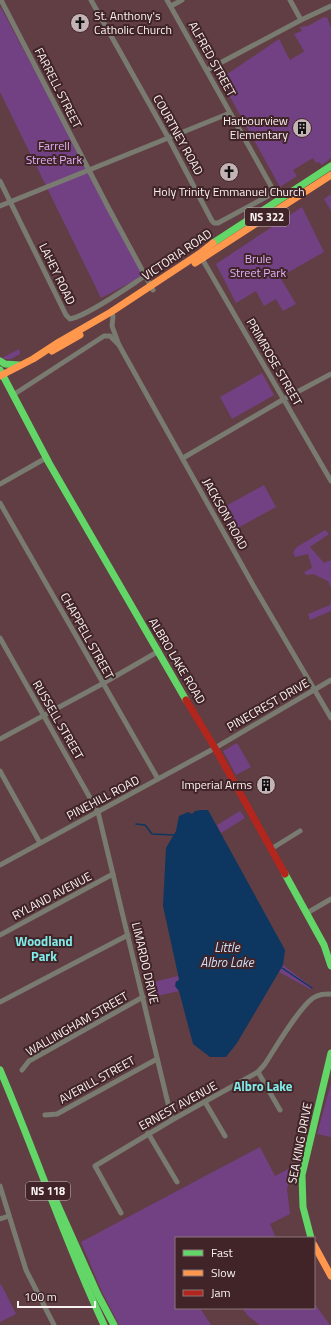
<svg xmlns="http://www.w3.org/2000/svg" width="331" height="1325" font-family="'Titillium Web',sans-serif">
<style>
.green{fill:#724184}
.water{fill:#0d3661}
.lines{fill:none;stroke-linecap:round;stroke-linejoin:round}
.stream{stroke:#0d3661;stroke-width:1.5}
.street{stroke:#797a70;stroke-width:5}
.fast{stroke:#63d668;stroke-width:7}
.slow{stroke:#ff974d;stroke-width:7}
.jam{stroke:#b3261e;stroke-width:7}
.labels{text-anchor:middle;stroke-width:4;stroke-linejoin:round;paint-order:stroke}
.shield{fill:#402427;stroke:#c2b4b5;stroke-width:1}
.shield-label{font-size:11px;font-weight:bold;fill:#faf2f2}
.poi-label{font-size:12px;fill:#faf2f2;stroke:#402427;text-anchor:end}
.street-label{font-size:12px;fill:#faf2f2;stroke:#402427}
.park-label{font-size:12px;fill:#e2b2fc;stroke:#402427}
.neighbourhood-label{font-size:13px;font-weight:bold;fill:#80ece9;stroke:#402427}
.water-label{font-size:13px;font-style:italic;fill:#ccdff7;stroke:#402427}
</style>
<rect width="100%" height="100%" fill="#603e44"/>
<g class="green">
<path d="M0,6L86,166L143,276L101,298L0,92Z"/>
<path d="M324,17L325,18L327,17L331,28V158L322,165L319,162L316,163L313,158L293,170L297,176L280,187L220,79L279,39L290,60L303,52L304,51L294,34L302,31L300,27L308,26Z"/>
<path d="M331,194V211L324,199Z"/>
<path d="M302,207L324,252L280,277L296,304L283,311L276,299L264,306L256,291L236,303L216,264Z"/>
<path d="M19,349L20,354L11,359H4L2,358Z"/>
<path d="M262,373L274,395L232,419L220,397Z"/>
<path d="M264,485L276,507L234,530L222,508Z"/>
<path d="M325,530L329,534L310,547L324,563L331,560V588L328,581L313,574L306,575L304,572L312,568L308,554L295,557L293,552L297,547Z"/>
<path d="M331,601V611L310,620L308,614L330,605Z"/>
<path d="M237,743L251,767L236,775L223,751Z"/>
<path d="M240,811L245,818L221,833L217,825Z"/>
<path d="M283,965L313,988L310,989L279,972Z"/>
<path d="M178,976L179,980L175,986L179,991L149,998L145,984Z"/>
<path d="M331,1083V1137L317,1134Z"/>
<path d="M260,1147L275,1176L294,1166L287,1189L290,1214L270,1224L276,1238H176V1308H200L211,1325H119L102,1292L81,1242Z"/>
<path d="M1,1284L16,1314L0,1322V1285Z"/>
<path d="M314,1303L330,1325H260L248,1316L242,1308H314Z"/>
</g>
<path class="water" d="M201,810H208L285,950L283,965L237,1043L226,1057H210L193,1044L179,991L175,986L176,981H178L179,979L163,906L166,848L176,831L179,816L188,812L192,814L195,811Z"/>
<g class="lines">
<g class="stream">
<path d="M136,824L145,825L152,834L174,835"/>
<path d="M282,968L312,988"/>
</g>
<g class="street">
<path d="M1,0L108,207L153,290"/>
<path d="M91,0L169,139L212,221L214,223H218L268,196L272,191L271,186L167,0"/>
<path d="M290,0L301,20"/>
<path d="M171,6L182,0"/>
<path d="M207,70L301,20L331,6"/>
<path d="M0,181L66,315L70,319C87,316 128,287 145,276"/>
<path d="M0,206L230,113"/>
<path d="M201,257L331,481"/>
<path d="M113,316L112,326L119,345L253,585L331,718"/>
<path d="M13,395L104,336H110L119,345"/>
<path d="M183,458L284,399L331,374"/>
<path d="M0,484L46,458"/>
<path d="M0,503L158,779"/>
<path d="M0,638L98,812L172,1120"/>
<path d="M0,739L102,684L159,651"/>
<path d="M0,771L40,843"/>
<path d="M271,849L300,831"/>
<path d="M0,865L215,748L331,680"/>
<path d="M307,913L331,899"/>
<path d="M0,935L113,874"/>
<path d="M0,1002L128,935"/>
<path d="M22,1070L29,1061L143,997"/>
<path d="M258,1072L280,1110"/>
<path d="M205,1102L225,1136"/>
<path d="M45,1115L57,1114L157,1059"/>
<path d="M148,1133L177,1182"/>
<path d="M0,1186L26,1270L54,1325"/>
<path d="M121,1213L95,1166L172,1120L258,1072L265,1064C276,1047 298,1009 313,998C319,994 324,994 331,994"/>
<path d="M0,1219L9,1216"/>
</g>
<g class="fast">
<path d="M213,243L331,166"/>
<path d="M0,361L5,364L19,365"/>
<path d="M0,370L49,463L186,700"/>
<path d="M285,874L324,945L331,966"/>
<path d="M0,1070C36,1154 65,1242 104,1325"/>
<path d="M55,1199L98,1295L114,1325"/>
<path d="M311,1238L303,1207L302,1175L331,1053"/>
</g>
<g class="slow">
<path d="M195,263L331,175"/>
<path d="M52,351L80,335"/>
<path d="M0,376L33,359L59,342L111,312L199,254L213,243"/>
<path d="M314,1245L331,1276"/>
</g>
<path class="jam" d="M186,700L215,748L285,874"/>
</g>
<defs>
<symbol id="church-disc" viewBox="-11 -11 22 22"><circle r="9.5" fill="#c4b3b5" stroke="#402427"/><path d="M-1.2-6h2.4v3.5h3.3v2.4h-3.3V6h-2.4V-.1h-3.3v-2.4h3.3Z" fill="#111"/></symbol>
<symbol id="building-disc" viewBox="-11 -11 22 22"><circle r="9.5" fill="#c4b3b5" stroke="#402427"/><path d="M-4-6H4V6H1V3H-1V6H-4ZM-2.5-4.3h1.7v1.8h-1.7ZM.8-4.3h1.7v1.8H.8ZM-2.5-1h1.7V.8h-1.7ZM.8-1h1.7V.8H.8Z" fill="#111"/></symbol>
</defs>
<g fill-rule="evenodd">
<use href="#church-disc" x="69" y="12" width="22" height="22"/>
<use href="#building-disc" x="291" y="117" width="22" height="22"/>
<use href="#church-disc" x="218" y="161" width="22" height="22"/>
<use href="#building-disc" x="255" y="774" width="22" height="22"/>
</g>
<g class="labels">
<g class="shield">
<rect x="245" y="208" width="44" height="18" rx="3"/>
<rect x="26" y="1182" width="44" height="18" rx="3"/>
</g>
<g class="shield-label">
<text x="267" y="221">NS 322</text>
<text x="48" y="1195">NS 118</text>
</g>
<g class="poi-label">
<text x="94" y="20" text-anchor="start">St. Anthony's<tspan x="94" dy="14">Catholic Church</tspan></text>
<text x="288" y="125">Harbourview<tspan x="288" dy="14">Elementary</tspan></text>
<text x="229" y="196" text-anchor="middle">Holy Trinity Emmanuel Church</text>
<text x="252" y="789">Imperial Arms</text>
</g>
<g class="street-label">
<text transform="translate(212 59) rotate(61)" y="4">ALFRED STREET</text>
<text transform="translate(58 88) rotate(63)" y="4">FARRELL STREET</text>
<text transform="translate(178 135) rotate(61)" y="4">COURTNEY ROAD</text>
<text transform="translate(177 255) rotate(-34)" y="4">VICTORIA ROAD</text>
<text transform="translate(57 274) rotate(64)" y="4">LAHEY ROAD</text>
<text transform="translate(274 362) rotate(60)" y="4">PRIMROSE STREET</text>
<text transform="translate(225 514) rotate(61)" y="4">JACKSON ROAD</text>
<text transform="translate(87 636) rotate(61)" y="4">CHAPPELL STREET</text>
<text transform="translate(177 661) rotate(59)" y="4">ALBRO LAKE ROAD</text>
<text transform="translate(268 705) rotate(-30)" y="4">PINECREST DRIVE</text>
<text transform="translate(58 720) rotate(60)" y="4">RUSSELL STREET</text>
<text transform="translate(103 798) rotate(-28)" y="4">PINEHILL ROAD</text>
<text transform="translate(52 896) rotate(-28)" y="4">RYLAND AVENUE</text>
<text transform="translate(145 963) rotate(77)" y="4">LIMARDO DRIVE</text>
<text transform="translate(77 1024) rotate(-30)" y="4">WALLINGHAM STREET</text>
<text transform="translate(97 1080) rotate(-29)" y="4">AVERILL STREET</text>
<text transform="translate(178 1106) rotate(-29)" y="4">ERNEST AVENUE</text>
<text transform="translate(300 1143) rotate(-79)" y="4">SEA KING DRIVE</text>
</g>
<g class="park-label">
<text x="54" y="150">Farrell<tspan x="54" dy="14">Street Park</tspan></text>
<text x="258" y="263">Brule<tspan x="258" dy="14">Street Park</tspan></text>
</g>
<g class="neighbourhood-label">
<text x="44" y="946">Woodland<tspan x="44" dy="15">Park</tspan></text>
<text x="263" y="1091">Albro Lake</text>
</g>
<g class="water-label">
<text x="227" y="952">Little<tspan x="227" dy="15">Albro Lake</tspan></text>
</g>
</g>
<rect x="175" y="1237" width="140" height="72" fill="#402427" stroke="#8a7678"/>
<rect x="183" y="1250" width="20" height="6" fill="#63d668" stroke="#8a7678"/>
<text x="211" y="1257" font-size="12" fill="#faf2f2">Fast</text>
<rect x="183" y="1270" width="20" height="6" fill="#ff974d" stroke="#8a7678"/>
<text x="211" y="1277" font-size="12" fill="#faf2f2">Slow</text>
<rect x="183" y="1290" width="20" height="6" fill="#b3261e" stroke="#8a7678"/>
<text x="211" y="1297" font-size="12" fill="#faf2f2">Jam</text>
<path d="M18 1301v6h77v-6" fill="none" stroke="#faf2f2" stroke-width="2"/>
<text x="24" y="1301" font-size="12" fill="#faf2f2" stroke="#402427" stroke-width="3" paint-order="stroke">100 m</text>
</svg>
